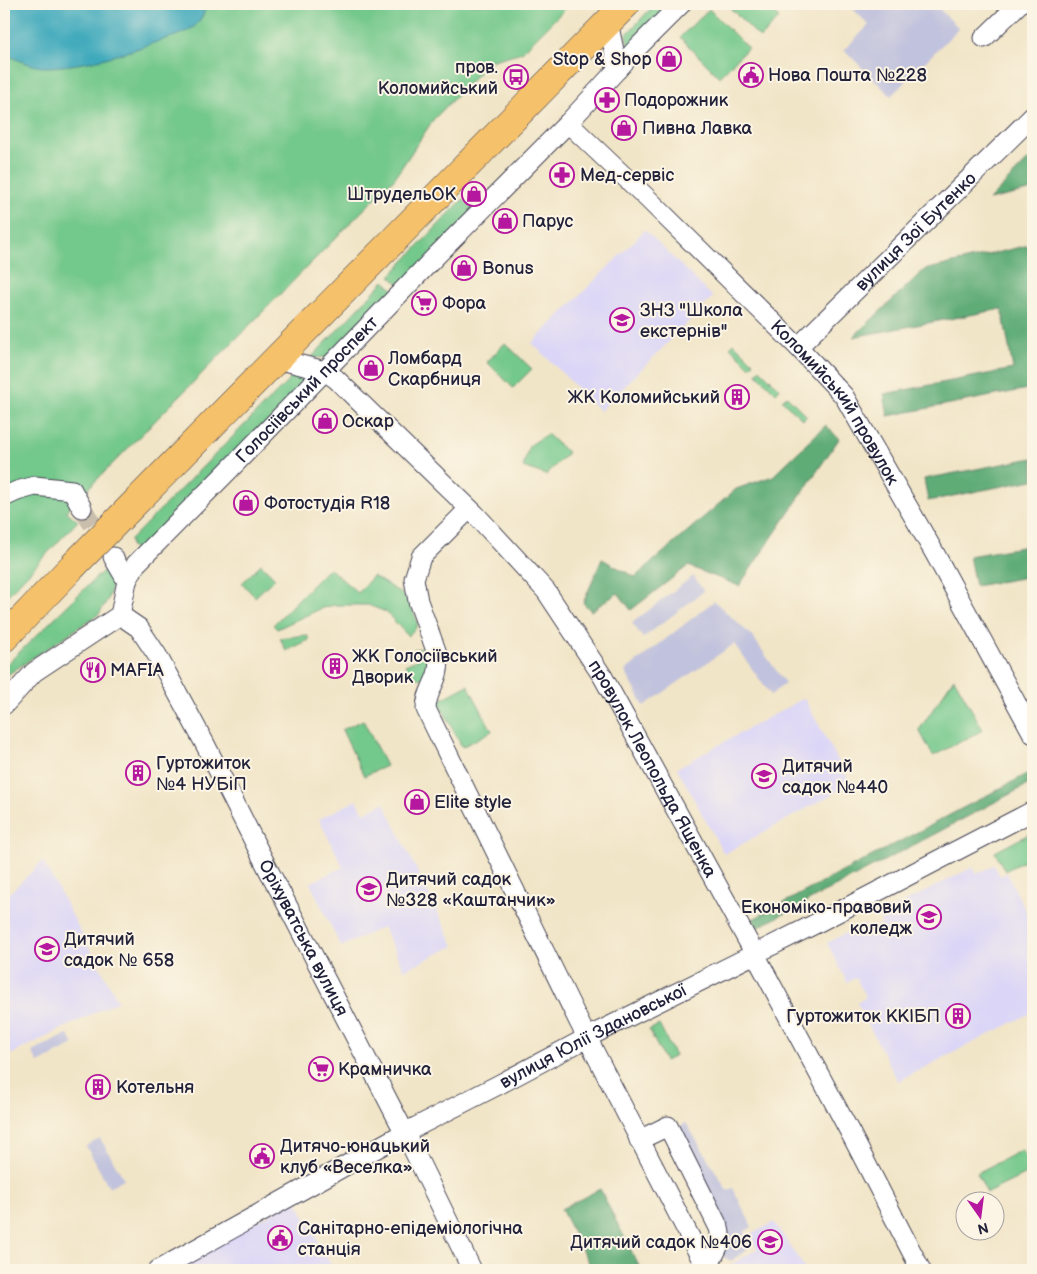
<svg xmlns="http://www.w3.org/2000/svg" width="1037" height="1274" font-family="'Balsamiq Sans',sans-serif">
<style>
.built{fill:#dbd6f7}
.industrial{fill:#c1c2dd}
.green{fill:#73c88b;stroke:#4a7563}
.forest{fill:#5eac77;stroke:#406759}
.water{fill:#3ca9bb;stroke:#2f667b}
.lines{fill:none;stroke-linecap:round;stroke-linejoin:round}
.minor-tunnel{stroke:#c8beab;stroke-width:19;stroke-dasharray:19 9;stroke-linecap:butt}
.minor-casing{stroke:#413f50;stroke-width:21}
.highway-casing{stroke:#413f50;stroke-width:29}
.minor{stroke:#fff;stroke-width:19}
.highway{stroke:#f5c16b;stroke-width:28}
.highway-bridge-casing{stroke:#413f50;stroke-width:29;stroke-linecap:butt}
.highway-bridge{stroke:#f5c16b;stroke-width:28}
.labels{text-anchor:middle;stroke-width:4;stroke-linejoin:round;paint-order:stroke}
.poi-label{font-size:18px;fill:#22223b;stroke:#fcf5e5;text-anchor:start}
.street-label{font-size:18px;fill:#22223b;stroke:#fcf5e5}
</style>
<rect width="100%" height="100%" fill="#fcf5e5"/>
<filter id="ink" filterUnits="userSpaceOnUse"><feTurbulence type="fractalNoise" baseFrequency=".02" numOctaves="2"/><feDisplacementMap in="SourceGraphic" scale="10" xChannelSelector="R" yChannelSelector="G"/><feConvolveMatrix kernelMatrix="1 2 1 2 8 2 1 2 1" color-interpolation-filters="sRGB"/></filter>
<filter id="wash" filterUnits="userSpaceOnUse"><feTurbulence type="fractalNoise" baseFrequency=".0096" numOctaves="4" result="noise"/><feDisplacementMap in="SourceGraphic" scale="20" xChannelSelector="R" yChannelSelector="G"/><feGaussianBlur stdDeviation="1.12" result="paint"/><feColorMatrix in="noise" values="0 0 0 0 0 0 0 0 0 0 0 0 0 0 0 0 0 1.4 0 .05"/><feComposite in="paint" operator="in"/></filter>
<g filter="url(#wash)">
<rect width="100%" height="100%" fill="#f1e5c7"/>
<g class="built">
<path d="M645,230L713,297L600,411L532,343Z"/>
<path d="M804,698L851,784L724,854L677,768Z"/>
<path d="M357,800L364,813L384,803L454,946L404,970L383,927L341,947L310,883L343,867L319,819Z"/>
<path d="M43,861L118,1001L4,1058V898Z"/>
<path d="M994,865L1000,876L1007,873L1033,926V1012L898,1081L857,1003L866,997L856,978L847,982L827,943L864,924L868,931L882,924L878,916L973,867L977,874Z"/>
<path d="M296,1200L334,1270H168Z"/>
<path d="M774,1222L806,1270H724L726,1268L757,1249L750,1235Z"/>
</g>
<g class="industrial">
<path d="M848,4H934L959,28L891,96L844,50L869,25Z"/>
<path d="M693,576L704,591L643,638L632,623Z"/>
<path d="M714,601L753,637L785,683L771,695L734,644L644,706L625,671Z"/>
<path d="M68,1034L74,1045L38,1063L32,1052Z"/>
<path d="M686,1123L727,1190L733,1188L752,1227L744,1232L751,1247L731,1261L720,1255L678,1127Z"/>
<path d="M100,1138L124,1179L109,1187L86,1146Z"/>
</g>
<g class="green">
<path d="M4,4H570L522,52L490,61L433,120L394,179L66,511L78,521L4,599Z"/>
<path d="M655,4H673L629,49L626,35Z"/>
<path d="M726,4H765L779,18L760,38Z"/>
<path d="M709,9L748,48L719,77L680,37Z"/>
<path d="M463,199L475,210L401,286L390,276Z"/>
<path d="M384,281L394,290L332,357L311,358Z"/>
<path d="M505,343L532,369L513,388L487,362Z"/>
<path d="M734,343L754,363L750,367L730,347Z"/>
<path d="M760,369L780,389L776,393L756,373Z"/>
<path d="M296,373L315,374L140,553L131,547L130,540Z"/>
<path d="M787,396L807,416L803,420L782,400Z"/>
<path d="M547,434L568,453L546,475L523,467L529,446Z"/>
<path d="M261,564L275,578L255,597L242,583Z"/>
<path d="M329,568L358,593L373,576L402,594L408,600L418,623L416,628L408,636L386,612L368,605H334L320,609L277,629L273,625Z"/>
<path d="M104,570L113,582L108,599L99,614L4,677V667Z"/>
<path d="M307,635L309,640L286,651L280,638Z"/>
<path d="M423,648L429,650L432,674C418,683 413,678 405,665L419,659L414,649Z"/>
<path d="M954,678L983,730L933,756L919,730Z"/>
<path d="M468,685L492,731L462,747L438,701Z"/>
<path d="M363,720L386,766L364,776L342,730Z"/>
<path d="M1033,832V856L1005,871L995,852Z"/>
<path d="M659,1025L675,1056L665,1061L649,1030Z"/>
<path d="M1022,1150L1032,1171L987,1193L977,1173Z"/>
</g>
<g class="forest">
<path d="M1033,155V190L989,200Z"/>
<path d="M1033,244V388L888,416L884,394L1013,369L1002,309L853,337L924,270Z"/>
<path d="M826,425L839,439L739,586L688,566L631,610L618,593L591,611L583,603L602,559L635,577L736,489L773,476Z"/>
<path d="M1033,458V480L928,501L924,479Z"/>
<path d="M1033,545V576L975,586L969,556Z"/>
<path d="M1029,773L1033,782L757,928L753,919Z"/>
<path d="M600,1189L641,1270H592L561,1209Z"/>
</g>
<path class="water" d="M4,4H206C206,11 200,22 194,27C185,33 173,37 162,40C126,53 83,67 43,67C34,67 12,58 4,53Z"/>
</g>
<g filter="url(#ink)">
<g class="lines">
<path class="minor-tunnel" d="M82,508L107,547"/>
<defs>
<g id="minor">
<path d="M608,22L618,69"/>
<path d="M984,38L1019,4"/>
<path id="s1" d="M568,123L647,198L798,347L844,396L934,552L1033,734"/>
<path id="s2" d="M798,347L1033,116"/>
<path id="s3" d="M277,359L325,371L336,379L475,514L546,591L603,677L755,954L852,1136L921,1270"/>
<path d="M4,497L17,491L35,486L72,490L82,508"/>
<path d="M469,509L421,557L414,579L418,601L438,656C442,680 426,688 426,709L579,1022L707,1270"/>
<path d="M113,557L127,581"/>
<path id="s4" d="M120,615L139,628L157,655L205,744L270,873L281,893L411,1145L472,1270"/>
<path id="s5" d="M4,705L34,672L120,615L127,581L136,564L228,471L435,257L568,123L639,46L681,4"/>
<path d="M639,1140L668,1126L719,1228C724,1246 712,1254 707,1270"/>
<path id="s6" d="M158,1270L404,1133L500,1084L596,1033L811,926L1033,811"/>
</g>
<g id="highway">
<path d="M123,515L626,4"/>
<path d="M4,638L72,567"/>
</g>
</defs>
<use href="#minor" class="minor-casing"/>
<use href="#highway" class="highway-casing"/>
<use href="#minor" class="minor"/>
<use href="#highway" class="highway"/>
<defs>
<path id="highway-bridge" d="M72,567L123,515"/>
</defs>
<use href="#highway-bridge" class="highway-bridge-casing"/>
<use href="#highway-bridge" class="highway-bridge"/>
</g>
</g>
<defs>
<symbol id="shop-ring" viewBox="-11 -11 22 22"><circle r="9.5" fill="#fcf5e5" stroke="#b5179e" stroke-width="1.5"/><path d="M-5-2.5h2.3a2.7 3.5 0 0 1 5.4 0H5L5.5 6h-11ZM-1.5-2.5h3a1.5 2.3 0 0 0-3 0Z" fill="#b5179e"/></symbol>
<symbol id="civic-ring" viewBox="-11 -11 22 22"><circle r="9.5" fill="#fcf5e5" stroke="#b5179e" stroke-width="1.5"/><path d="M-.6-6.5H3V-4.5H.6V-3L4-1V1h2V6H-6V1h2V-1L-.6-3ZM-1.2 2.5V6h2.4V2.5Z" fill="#b5179e"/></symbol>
<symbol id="bus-ring" viewBox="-11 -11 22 22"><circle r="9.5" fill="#fcf5e5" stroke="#b5179e" stroke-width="1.5"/><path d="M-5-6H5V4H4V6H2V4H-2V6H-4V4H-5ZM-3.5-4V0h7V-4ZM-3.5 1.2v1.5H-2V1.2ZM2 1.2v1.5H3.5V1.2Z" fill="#b5179e"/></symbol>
<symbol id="pharmacy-ring" viewBox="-11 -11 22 22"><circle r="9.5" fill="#fcf5e5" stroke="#b5179e" stroke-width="1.5"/><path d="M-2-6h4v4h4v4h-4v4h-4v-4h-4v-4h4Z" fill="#b5179e"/></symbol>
<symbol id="supermarket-ring" viewBox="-11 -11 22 22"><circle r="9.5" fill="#fcf5e5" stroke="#b5179e" stroke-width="1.5"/><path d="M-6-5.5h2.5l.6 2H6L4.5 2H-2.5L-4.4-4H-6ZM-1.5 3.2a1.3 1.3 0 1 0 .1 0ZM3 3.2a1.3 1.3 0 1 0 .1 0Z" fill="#b5179e"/></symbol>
<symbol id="school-ring" viewBox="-11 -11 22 22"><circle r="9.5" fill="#fcf5e5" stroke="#b5179e" stroke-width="1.5"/><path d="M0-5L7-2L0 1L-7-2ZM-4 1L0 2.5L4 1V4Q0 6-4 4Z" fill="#b5179e"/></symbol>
<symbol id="building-ring" viewBox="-11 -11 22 22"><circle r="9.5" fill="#fcf5e5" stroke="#b5179e" stroke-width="1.5"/><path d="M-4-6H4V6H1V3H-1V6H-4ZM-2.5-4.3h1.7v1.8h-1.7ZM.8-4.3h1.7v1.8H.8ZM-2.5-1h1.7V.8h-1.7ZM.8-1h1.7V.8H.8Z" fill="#b5179e"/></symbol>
<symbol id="restaurant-ring" viewBox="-11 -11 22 22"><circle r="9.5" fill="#fcf5e5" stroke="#b5179e" stroke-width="1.5"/><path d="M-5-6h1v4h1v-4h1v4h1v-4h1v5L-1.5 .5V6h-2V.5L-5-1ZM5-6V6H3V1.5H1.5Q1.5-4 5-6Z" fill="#b5179e"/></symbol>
<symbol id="university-ring" viewBox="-11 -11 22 22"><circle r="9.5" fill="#fcf5e5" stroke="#b5179e" stroke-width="1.5"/><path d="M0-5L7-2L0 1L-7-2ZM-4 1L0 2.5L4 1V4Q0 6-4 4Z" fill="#b5179e"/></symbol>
</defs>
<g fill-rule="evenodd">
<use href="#shop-ring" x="655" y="45" width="28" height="28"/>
<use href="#civic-ring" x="737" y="61" width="28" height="28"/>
<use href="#bus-ring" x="502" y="63" width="28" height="28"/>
<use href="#pharmacy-ring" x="593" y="86" width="28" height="28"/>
<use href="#shop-ring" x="610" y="114" width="28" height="28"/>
<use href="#pharmacy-ring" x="548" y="161" width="28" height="28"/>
<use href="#shop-ring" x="460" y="180" width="28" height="28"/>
<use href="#shop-ring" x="491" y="207" width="28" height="28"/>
<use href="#shop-ring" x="450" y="254" width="28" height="28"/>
<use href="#supermarket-ring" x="410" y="289" width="28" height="28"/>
<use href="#school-ring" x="608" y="306" width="28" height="28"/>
<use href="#shop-ring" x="357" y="354" width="28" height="28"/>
<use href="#building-ring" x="723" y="383" width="28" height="28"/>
<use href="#shop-ring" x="311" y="407" width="28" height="28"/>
<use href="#shop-ring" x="232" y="489" width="28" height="28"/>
<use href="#building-ring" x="321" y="652" width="28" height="28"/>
<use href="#restaurant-ring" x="79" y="656" width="28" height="28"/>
<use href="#building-ring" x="124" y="759" width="28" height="28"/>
<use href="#school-ring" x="750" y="762" width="28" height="28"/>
<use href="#shop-ring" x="403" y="788" width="28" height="28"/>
<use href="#school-ring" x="355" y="875" width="28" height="28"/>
<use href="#university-ring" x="915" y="903" width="28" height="28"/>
<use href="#school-ring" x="33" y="935" width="28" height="28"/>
<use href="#building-ring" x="944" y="1002" width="28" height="28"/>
<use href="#supermarket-ring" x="307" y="1055" width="28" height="28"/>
<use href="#building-ring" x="84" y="1073" width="28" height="28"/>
<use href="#civic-ring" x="248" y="1142" width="28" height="28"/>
<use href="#civic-ring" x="266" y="1224" width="28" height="28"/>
<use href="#school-ring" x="756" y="1228" width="28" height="28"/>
</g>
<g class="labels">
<g class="poi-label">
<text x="652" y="65" text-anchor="end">Stop &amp; Shop</text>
<text x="498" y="73" text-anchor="end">пров.<tspan x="498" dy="21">Коломийський</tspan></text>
<text x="768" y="81">Нова Пошта №228</text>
<text x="624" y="106">Подорожник</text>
<text x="642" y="134">Пивна Лавка</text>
<text x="580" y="181">Мед-сервіс</text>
<text x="456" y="200" text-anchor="end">ШтрудельОК</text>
<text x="522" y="227">Парус</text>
<text x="482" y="274">Bonus</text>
<text x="442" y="309">Фора</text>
<text x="640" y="316">ЗНЗ "Школа<tspan x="640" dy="21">екстернів"</tspan></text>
<text x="388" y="364">Ломбард<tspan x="388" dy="21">Скарбниця</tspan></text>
<text x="720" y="403" text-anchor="end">ЖК Коломийський</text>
<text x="342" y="427">Оскар</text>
<text x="264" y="509">Фотостудія R18</text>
<text x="352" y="662">ЖК Голосіївський<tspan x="352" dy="21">Дворик</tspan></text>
<text x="110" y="676">MAFIA</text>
<text x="156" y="769">Гуртожиток<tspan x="156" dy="21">№4 НУБіП</tspan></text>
<text x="782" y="772">Дитячий<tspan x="782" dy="21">садок №440</tspan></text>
<text x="434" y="808">Elite style</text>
<text x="386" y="885">Дитячий садок<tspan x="386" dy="21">№328 «Каштанчик»</tspan></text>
<text x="912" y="913" text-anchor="end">Економіко-правовий<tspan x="912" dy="21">коледж</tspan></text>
<text x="64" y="945">Дитячий<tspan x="64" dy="21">садок № 658</tspan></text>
<text x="940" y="1022" text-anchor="end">Гуртожиток ККІБП</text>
<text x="338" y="1075">Крамничка</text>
<text x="116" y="1093">Котельня</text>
<text x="280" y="1152">Дитячо-юнацький<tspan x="280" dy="21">клуб «Веселка»</tspan></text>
<text x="298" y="1234">Санітарно-епідеміологічна<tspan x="298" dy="21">станція</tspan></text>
<text x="752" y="1248" text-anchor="end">Дитячий садок №406</text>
</g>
<g class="street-label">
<text dy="6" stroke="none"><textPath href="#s2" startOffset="165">вулиця Зої Бутенко</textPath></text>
<text dy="6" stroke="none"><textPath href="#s5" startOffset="446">Голосіївський проспект</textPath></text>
<text dy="6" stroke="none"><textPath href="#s1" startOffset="388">Коломийський провулок</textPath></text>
<text dy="6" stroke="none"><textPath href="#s3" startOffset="569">провулок Леопольда Ященка</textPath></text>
<text dy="6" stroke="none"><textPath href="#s4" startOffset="374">Оріхуватська вулиця</textPath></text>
<text dy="6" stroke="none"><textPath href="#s6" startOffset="494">вулиця Юлії Здановської</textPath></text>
</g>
</g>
<rect width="1037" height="1274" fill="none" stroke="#fcf5e5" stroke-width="20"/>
<g transform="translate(980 1216) rotate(166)"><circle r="24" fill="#fcf5e5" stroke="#a5a1a1"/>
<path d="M0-4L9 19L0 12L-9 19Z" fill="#b5179e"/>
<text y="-8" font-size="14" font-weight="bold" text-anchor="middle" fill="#22223b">N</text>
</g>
</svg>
